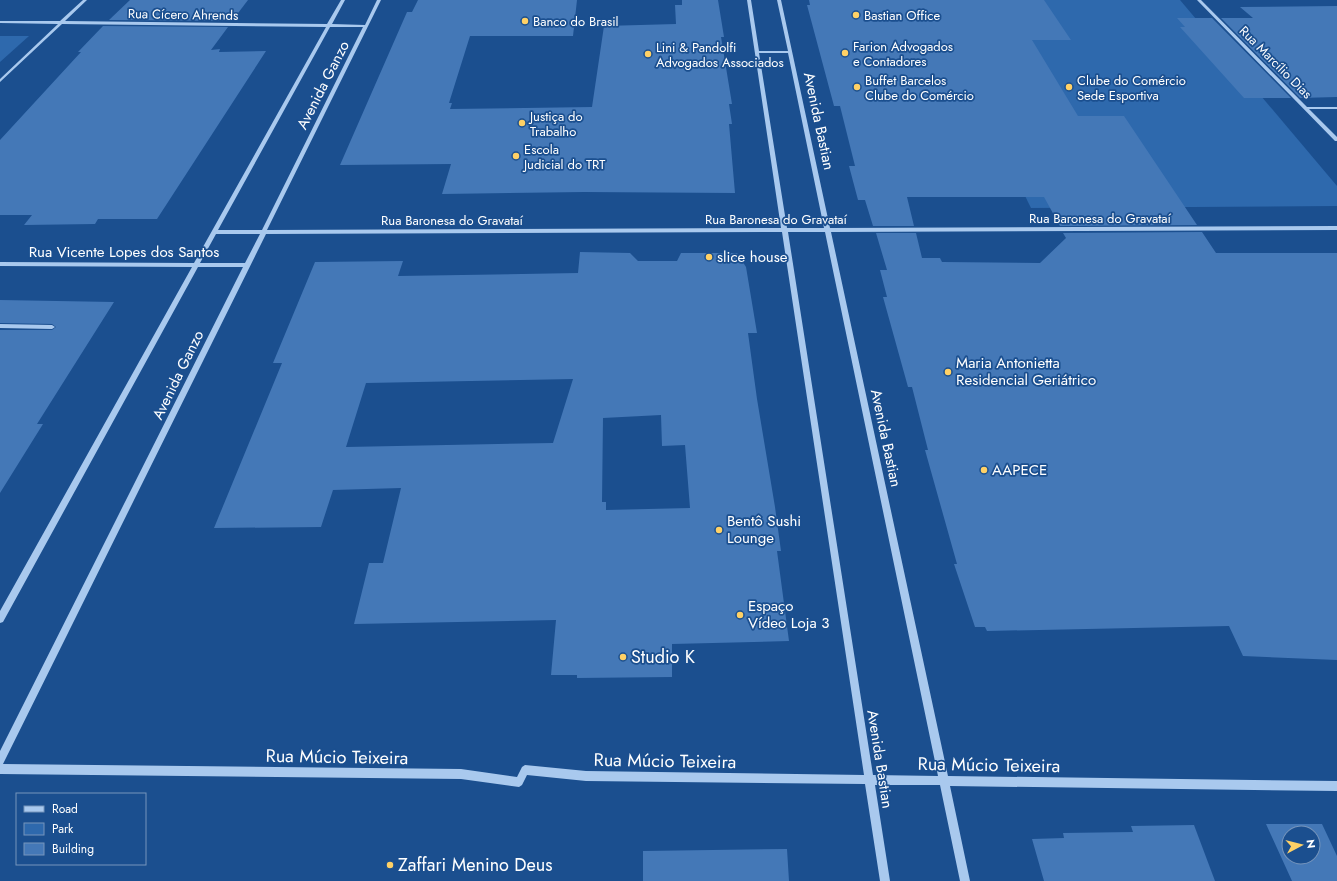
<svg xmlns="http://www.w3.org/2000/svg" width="1337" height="881" font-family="Jost,sans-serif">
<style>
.green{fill:#2e69ad}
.building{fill:#4478b7;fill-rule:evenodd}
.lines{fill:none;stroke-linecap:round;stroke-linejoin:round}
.minor{fill:#a9c9ee;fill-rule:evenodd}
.poi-dot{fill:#ffd166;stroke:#1b4f8f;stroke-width:1.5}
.labels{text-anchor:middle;stroke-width:3.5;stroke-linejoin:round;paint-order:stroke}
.far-street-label{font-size:13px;fill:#fff;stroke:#1b4f8f}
.far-poi-label{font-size:13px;fill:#fff;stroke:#1b4f8f;text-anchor:start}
.street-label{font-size:15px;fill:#fff;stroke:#1b4f8f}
.poi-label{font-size:15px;fill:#fff;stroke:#1b4f8f;text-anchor:start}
.near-poi-label{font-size:18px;fill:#fff;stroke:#1b4f8f;text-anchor:start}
.near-street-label{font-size:18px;fill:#fff;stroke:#1b4f8f}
</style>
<rect width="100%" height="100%" fill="#1b4f8f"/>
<g class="green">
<path d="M932,0H1180L1337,186V206L1031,208L980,105Z"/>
<path d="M0,36H29L0,62Z"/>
</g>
<g class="building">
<path d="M130,0H248L232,21L109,20Z"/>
<path d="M418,0H577L573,36H470L449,103H452L450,109L592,107L604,26L676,24L675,5H682V0H718L724,37H721L732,104H729L732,124H729L735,193L584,192L442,194L451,164L340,165L407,12H412Z"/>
<path d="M809,0H1044L1071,40H1032L1078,116H1124L1197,225L1060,226L1044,197H907L914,226H873L865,200H858L849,166H855L840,106H834L807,5H810Z"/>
<path d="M1337,6V97L1300,98L1221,18H1253L1240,7Z"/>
<path d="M1177,18H1212L1291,98H1244L1180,27H1185Z"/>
<path d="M103,26L228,27L211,50L220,49L219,52L266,51L157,219H98L95,224L24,225L32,215H0V140L81,52H78Z"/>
<path d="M1202,232L1216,253H1337V660L1243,656L1229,626L987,631L985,627H975L954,564H957L925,450H928L912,387H908L883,297H887L880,270H887L876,233H916L922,258H940L942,262L1040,263L1066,238L1063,233Z"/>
<path d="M580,252L630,253L638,261H677L681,253H737L746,267L757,333H748L757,399L775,507L781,551H777L789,641L672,644V677L577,678V675H551L556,620L354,624L369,563H383L401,488L333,490L321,527L214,528L282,363H273L315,262L403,261L398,276L578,273ZM573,379L553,443L346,447L366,383ZM661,415L662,446L685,445L690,508L606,510V502H602L603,418Z"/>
<path d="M0,300L114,302L37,424H43L0,493V330H52L56,327L52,324L0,323Z"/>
<path d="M1266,824H1322L1337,856V881H1292ZM1289,833H1313V857H1289Z"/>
<path d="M1194,825L1215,881H1044L1032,839L1064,838L1063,833L1133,832L1131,826Z"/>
<path d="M787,849L789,881H643V851Z"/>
</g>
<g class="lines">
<g class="minor">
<path d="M83,0H87L65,21L327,24L341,0H345L332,24L365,25L377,0H381L267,230L781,228L747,0H751L759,51H788L777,0H781L830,228L1337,226V230L831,232L948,776L1337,781V791L950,786L970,881H960L940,785H875L890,881H880L865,784L586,781L527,775L522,785L519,787L461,779L0,774V751L243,267H198L3,622L0,623V611L192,267L0,266V262L194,263L326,27L62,24L0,82V79L58,24L0,23V21H60ZM330,27H363L262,230H218ZM759,53H788L824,228H787ZM782,232L864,775L586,771L525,765L522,767L517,777L461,769L3,764L266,234ZM788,232H825L938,776L873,775ZM216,234H260L245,263H200Z"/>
<path d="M1197,0H1201L1307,107H1337V109H1309L1337,137V141H1335Z"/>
<path d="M0,324L52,325L55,327L52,329L0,328Z"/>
</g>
</g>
<g class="poi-dot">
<circle cx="856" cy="15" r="4"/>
<circle cx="525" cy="21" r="4"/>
<circle cx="845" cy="53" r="4"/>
<circle cx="648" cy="54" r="4"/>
<circle cx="857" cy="87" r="4"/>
<circle cx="1069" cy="87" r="4"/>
<circle cx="522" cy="123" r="4"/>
<circle cx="516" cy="156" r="4"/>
<circle cx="709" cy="257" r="4"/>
<circle cx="948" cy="372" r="4"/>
<circle cx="984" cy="470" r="4"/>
<circle cx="719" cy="530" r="4"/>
<circle cx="740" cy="615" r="4"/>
<circle cx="623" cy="657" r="4"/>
<circle cx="390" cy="865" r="4"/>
</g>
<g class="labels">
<g class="far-street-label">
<text transform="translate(183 14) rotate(1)" y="5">Rua Cícero Ahrends</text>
<text transform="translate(1276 62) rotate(45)" y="5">Rua Marcílio Dias</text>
<text x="1100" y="223">Rua Baronesa do Gravataí</text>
<text x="776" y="224">Rua Baronesa do Gravataí</text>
<text x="452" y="225">Rua Baronesa do Gravataí</text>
</g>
<g class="far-poi-label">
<text x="864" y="20">Bastian Office</text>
<text x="533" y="26">Banco do Brasil</text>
<text x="853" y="51">Farion Advogados<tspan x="853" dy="15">e Contadores</tspan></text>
<text x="656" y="52">Lini &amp; Pandolfi<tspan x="656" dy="15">Advogados Associados</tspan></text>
<text x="865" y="85">Buffet Barcelos<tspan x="865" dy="15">Clube do Comércio</tspan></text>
<text x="1077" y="85">Clube do Comércio<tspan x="1077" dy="15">Sede Esportiva</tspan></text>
<text x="530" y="121">Justiça do<tspan x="530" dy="15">Trabalho</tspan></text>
<text x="524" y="154">Escola<tspan x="524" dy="15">Judicial do TRT</tspan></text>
</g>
<g class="street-label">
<text transform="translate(323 85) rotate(-63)" y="5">Avenida Ganzo</text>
<text transform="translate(819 121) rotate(78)" y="5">Avenida Bastian</text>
<text x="124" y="257">Rua Vicente Lopes dos Santos</text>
<text transform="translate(178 375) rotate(-64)" y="5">Avenida Ganzo</text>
<text transform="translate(886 438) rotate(78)" y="5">Avenida Bastian</text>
<text transform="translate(880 759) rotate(81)" y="5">Avenida Bastian</text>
</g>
<g class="poi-label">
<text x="717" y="262">slice house</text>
<text x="956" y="368">Maria Antonietta<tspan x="956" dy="17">Residencial Geriátrico</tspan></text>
<text x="992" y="475">AAPECE</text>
<text x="727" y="526">Bentô Sushi<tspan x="727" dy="17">Lounge</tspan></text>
<text x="748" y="611">Espaço<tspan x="748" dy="17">Vídeo Loja 3</tspan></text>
</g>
<g class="near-poi-label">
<text x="631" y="663">Studio K</text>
<text x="398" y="871">Zaffari Menino Deus</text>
</g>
<g class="near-street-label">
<text transform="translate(337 757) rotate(1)" y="6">Rua Múcio Teixeira</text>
<text transform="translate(665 761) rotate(1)" y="6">Rua Múcio Teixeira</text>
<text transform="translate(989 765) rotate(1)" y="6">Rua Múcio Teixeira</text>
</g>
</g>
<rect x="16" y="793" width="130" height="72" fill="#1b4f8f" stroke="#7695bc"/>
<rect x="24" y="806" width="20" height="6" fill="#a9c9ee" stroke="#7695bc"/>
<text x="52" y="813" font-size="12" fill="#ffffff">Road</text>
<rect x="24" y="823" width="20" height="12" fill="#2e69ad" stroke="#7695bc"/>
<text x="52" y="833" font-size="12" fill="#ffffff">Park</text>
<rect x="24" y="843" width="20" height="12" fill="#4478b7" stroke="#7695bc"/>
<text x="52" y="853" font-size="12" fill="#ffffff">Building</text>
<g transform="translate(1301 845) rotate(83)"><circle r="19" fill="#1b4f8f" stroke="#7695bc"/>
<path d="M0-3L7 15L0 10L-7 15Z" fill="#ffd166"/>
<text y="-6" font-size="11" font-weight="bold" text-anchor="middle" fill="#ffffff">N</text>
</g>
</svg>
